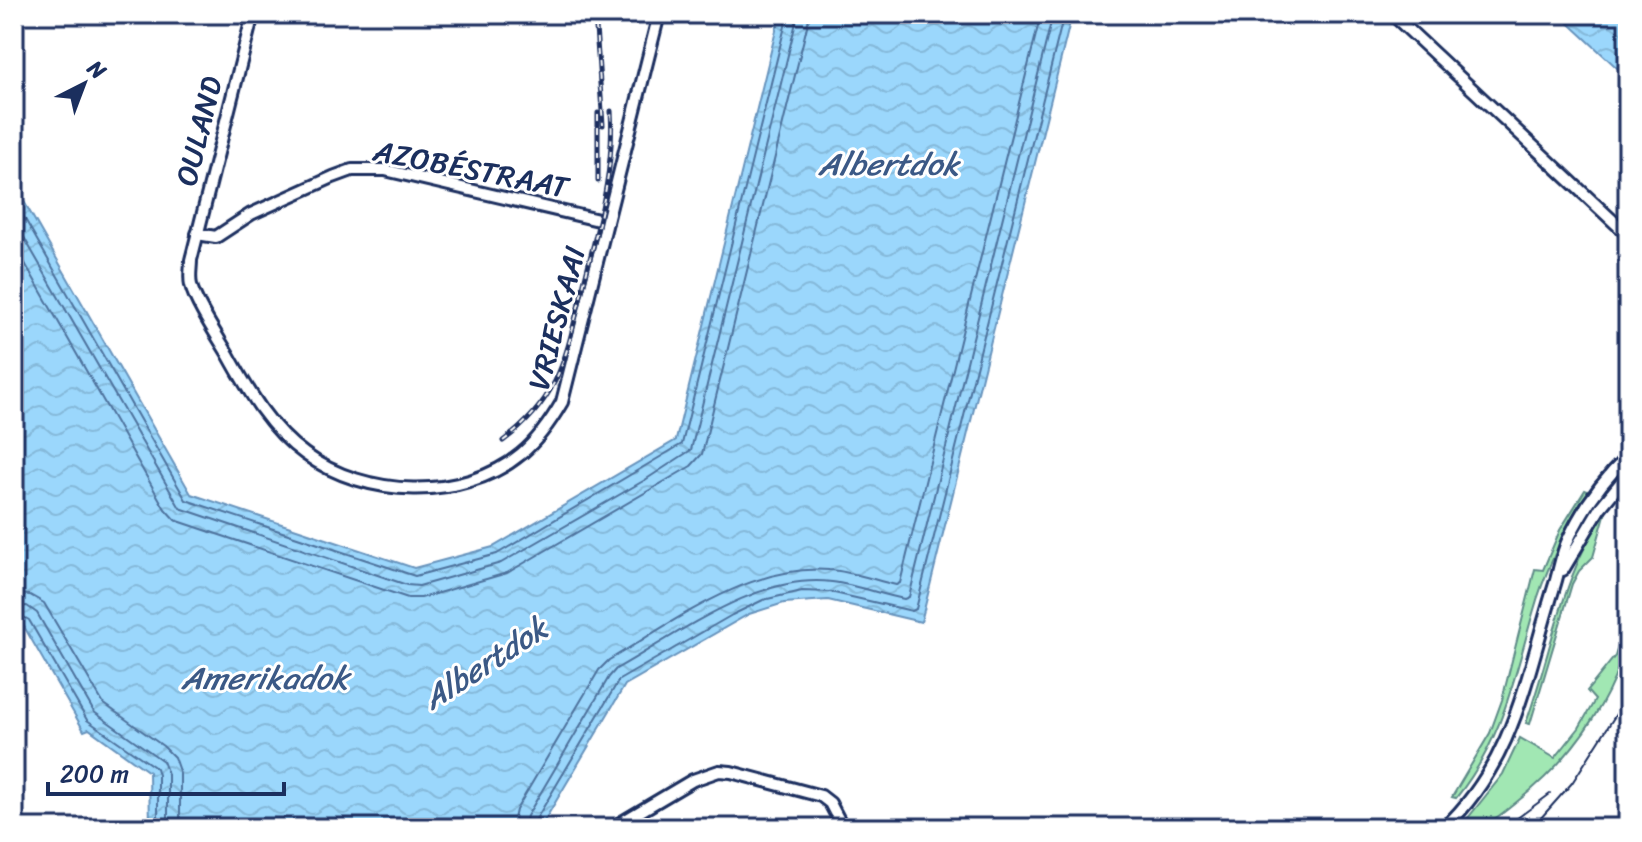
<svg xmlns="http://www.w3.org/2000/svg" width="1642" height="842" font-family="Sriracha,sans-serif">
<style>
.grass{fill:#a1e7b3;stroke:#5e8b88;stroke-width:2}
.water{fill:url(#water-waves);stroke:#6894bd;stroke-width:2}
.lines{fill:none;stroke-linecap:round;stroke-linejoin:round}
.shore{stroke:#4e729d;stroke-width:2}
.minor-casing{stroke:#1b2f5e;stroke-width:16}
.minor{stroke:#fff;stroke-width:10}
.tram{stroke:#1b2f5e;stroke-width:2}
.rail-casing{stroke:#1b2f5e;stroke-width:5}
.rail{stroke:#fff;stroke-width:2;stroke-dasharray:6;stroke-linecap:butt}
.labels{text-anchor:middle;stroke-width:6;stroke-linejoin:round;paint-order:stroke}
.street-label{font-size:30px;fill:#1b2f5e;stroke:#fff}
.water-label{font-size:32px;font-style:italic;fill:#3b5986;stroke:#fff}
</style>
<defs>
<pattern id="water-waves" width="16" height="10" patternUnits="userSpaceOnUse" patternTransform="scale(2)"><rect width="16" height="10" fill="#9bd7fc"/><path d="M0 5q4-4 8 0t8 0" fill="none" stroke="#85b9da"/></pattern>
</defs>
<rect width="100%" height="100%" fill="#fff"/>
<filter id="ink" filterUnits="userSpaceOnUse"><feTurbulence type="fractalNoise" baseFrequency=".0125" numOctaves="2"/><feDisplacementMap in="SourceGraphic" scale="16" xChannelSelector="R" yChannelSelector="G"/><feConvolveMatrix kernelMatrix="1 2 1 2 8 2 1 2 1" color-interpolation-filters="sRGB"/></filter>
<g filter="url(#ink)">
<g class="grass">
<path d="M1585,490L1590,492C1565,530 1545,570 1533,613C1513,682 1502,741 1456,798L1452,797L1490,733L1502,700L1535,569L1543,570L1560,530Z"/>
<path d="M1607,508L1593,557L1579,571L1572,584L1530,724L1526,723C1553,647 1561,577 1607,508Z"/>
<path d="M1628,615C1628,685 1571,759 1519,800C1508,809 1492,823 1478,828C1473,829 1465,828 1460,828L1503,774L1520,738L1555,758L1579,728L1595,700L1587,691L1615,656Z"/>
</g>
<g class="water">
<path d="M780,14H1072L921,622L828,600L784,603L749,614L625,685L540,828H150L149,772L89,729L84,731L22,623L16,626L14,622V184L191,494L414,568L493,547L676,440Z"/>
<path d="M1559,14H1628V78Z"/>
</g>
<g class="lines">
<g class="shore">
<path d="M14,200L186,500L415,576L497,554L682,444L788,14"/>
<path d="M14,220L180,508L407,585L419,586L501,563L645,480L691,450L798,14"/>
<path d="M14,244L165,509L175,520L408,598H421L507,573L691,466L702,454L810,14"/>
<path d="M14,594L30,595L44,603L103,703L163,746L174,757L180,774V828"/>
<path d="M14,607L27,606L37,613L94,712L163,761L168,774V828"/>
<path d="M14,618L22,616L29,620L87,720L156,768L158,775V828"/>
<path d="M512,828L516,810L599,670L609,660C675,621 750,564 829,570C851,571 874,580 896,585L900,583L1041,14"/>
<path d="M524,828L527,816L609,677L616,669C677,635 759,572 832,582C856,585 880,594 904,599L909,597L1053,14"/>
<path d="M534,828L535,821L619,680L732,615L763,600L802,591L830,592L912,611L916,609L1064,14"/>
</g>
<defs>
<g id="minor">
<path d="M253,14L191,260C191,268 189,277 191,285C195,303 218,337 228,354C249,392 270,429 305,454C365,498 463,502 521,454C539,439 551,421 562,402L659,14"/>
<path d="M1392,14L1628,235"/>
<path d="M197,234L216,237L251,214L333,177L352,170H385L607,222"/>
<path d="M1563,570L1600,508L1628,474"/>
<path d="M612,828L693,780L719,771L731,772L821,796L830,803L843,828"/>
<path d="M1444,828C1515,761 1526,676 1554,587C1559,572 1561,555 1568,540C1582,509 1603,480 1628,456"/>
</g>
</defs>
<use href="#minor" class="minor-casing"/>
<use href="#minor" class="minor"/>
<g class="tram">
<path d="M1504,828L1550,794"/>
<path d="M1532,828L1572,783L1620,708L1628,701"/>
</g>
<defs>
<g id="rail">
<path d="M595,14L603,125"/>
<path d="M598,181V113"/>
<path d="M503,441C525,425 543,405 555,381C569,352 575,318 583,287C597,229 615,171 611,111"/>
</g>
</defs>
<use href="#rail" class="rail-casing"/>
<use href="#rail" class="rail"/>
</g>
</g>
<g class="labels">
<g class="street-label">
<text transform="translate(199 131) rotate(-76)" y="10">OULAND</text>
<text transform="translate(471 169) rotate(11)" y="10">AZOBÉSTRAAT</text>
<text transform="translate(557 318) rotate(-75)" y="10">VRIESKAAI</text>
</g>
<g class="water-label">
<text x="889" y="175">Albertdok</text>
<text transform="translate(485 663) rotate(-33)" y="11">Albertdok</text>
<text x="265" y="689">Amerikadok</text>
</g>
</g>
<rect width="1642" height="842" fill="none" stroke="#fff" stroke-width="48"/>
<rect x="24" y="24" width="1594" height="794" fill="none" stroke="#1b2f5e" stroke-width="3" filter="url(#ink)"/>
<g transform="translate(84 84) rotate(42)" stroke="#ffffff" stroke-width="6" paint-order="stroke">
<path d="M0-6L14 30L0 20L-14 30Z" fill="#1b2f5e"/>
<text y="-12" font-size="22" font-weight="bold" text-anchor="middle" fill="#1b2f5e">N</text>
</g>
<path d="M48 782v12h236v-12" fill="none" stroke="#1b2f5e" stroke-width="4"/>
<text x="60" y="782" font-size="24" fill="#1b2f5e" stroke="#ffffff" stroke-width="6" paint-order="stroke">200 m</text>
</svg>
